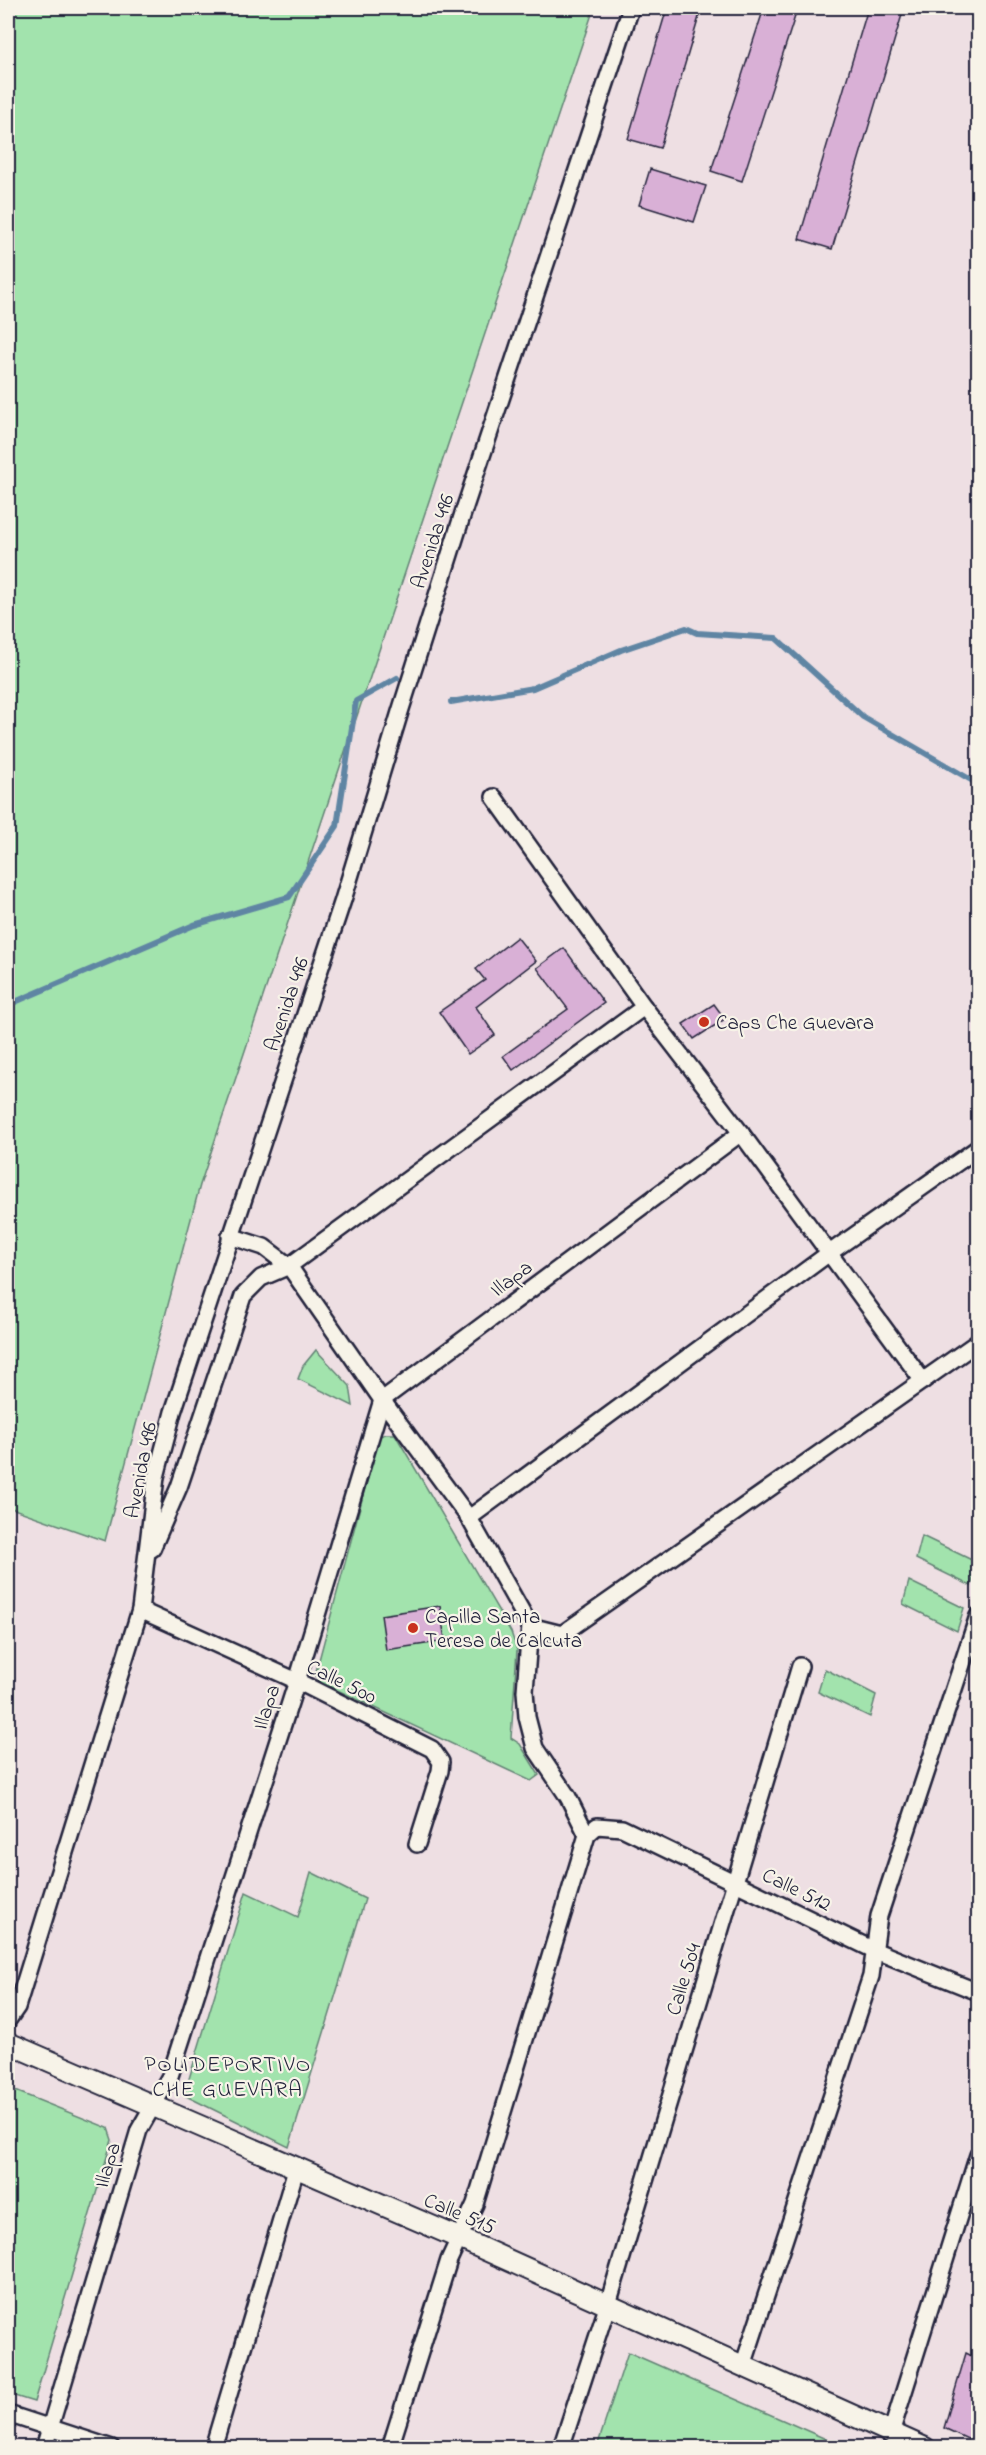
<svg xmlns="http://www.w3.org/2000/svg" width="986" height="2455" font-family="'Indie Flower',sans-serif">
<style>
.green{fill:#a2e3ad;stroke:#628274;stroke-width:1.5}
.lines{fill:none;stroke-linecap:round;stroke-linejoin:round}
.stream{stroke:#5f85a3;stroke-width:6}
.building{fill:#d9b0d6;stroke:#22223b;stroke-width:1.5}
.minor-casing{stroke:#22223b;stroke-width:20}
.tertiary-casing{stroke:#22223b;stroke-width:24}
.minor{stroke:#f7f3e8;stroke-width:15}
.tertiary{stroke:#f7f3e8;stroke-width:20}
.poi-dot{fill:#c8321e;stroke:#f7f3e8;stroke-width:2}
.labels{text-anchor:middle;stroke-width:4.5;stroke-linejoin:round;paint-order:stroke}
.street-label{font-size:21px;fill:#22223b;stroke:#f7f3e8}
.poi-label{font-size:21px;fill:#22223b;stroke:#f7f3e8;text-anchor:start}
.neighbourhood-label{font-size:22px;letter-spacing:1.5px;fill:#22223b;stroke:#f7f3e8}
</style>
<rect width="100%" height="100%" fill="#eedfe3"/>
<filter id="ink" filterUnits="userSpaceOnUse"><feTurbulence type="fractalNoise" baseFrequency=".0167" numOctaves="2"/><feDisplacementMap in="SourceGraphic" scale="12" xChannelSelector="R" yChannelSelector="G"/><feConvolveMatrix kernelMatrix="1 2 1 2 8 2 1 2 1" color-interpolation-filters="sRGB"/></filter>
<g filter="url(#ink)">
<g class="green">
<path d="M8,8H594L200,1185L105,1541L8,1507Z"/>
<path d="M316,1350L350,1386L353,1406L298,1379L303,1366Z"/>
<path d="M386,1434H395L511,1632L517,1650L511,1738L520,1744L539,1775L531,1781L320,1682L315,1675L379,1436Z"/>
<path d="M922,1536L978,1563L971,1586L916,1559Z"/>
<path d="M909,1581L964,1608L957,1631L903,1604Z"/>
<path d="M825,1669L876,1695L870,1717L818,1692Z"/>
<path d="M311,1872L365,1899L289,2147L184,2095L246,1892L298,1917Z"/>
<path d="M8,2088L108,2128L112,2140L34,2402L8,2394Z"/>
<path d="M628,2352L844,2447H597Z"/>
</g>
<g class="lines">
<g class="stream">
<path d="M451,702L533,688L621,650L686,628L697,633L776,638L863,717L978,784"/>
<path d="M8,1005L194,925L289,897L337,826L356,701L397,678"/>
</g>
</g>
<g class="building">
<path d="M667,8H692L701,10L660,148L628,139Z"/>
<path d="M764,8H789L797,10L742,181L711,171Z"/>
<path d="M868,8H904L832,249L799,239Z"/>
<path d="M650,169L706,186L694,222L639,205Z"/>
<path d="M517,937L536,961L476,1007L495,1035L468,1054L439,1012L485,980L476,969Z"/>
<path d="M564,948L604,1003L513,1070L503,1056L568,1009L537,968Z"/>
<path d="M714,1004L725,1019L694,1039L683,1024Z"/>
<path d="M440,1606L445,1641L386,1650L381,1615Z"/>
<path d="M966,2353L978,2359V2425L974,2442L944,2428Z"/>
</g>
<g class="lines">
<defs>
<g id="minor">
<path d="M494,797L644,1007L741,1133L923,1381"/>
<path d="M230,1236L264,1247L289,1266L382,1400L469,1518L530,1626L562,1634L978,1342"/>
<path d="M469,1518L828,1254L978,1148"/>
<path d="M152,1549L179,1487L243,1296L261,1278L289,1266L644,1007"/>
<path d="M140,1610L297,1681L432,1749L441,1762L440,1771L417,1844"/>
<path d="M530,1626L525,1691L527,1717L535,1748L568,1797L587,1835"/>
<path d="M8,2020L17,2007L140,1610L156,1477L173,1412L343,900L400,712L465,507L631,8"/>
<path d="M743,2366L871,1976L879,1916L978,1616"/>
<path d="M8,2414L112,2448"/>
<path d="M891,2433L978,2155"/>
<path d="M44,2448L139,2130L170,2076L297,1681L382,1400L741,1133"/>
<path d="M213,2448L296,2169"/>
<path d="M390,2448L449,2260L475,2204L587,1835L597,1826L622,1828L876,1951L978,1992"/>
<path d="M561,2448L608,2304L800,1666"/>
</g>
<path id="tertiary" d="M8,2043L459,2238L925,2448"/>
</defs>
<use href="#minor" class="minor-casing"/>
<use href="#tertiary" class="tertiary-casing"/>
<use href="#minor" class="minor"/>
<use href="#tertiary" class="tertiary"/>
</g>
</g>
<g class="poi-dot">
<circle cx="704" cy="1022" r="6"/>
<circle cx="413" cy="1628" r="6"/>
</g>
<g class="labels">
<g class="street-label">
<text transform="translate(432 541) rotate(-72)" y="7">Avenida 496</text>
<text transform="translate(286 1004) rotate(-71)" y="7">Avenida 496</text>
<text transform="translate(511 1278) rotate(-37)" y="7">Illapa</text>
<text transform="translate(140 1470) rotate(-79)" y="7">Avenida 496</text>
<text transform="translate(342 1681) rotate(26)" y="7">Calle 500</text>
<text transform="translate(266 1707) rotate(-72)" y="7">Illapa</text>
<text transform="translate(797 1889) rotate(26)" y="7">Calle 512</text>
<text transform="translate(683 1979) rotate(-73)" y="7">Calle 504</text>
<text transform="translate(107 2165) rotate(-73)" y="7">Illapa</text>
<text transform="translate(460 2213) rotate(23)" y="7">Calle 515</text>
</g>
<g class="poi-label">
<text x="716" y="1029">Caps Che Guevara</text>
<text x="425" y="1623">Capilla Santa<tspan x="425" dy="24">Teresa de Calcuta</tspan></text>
</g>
<g class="neighbourhood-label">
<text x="228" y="2071">POLIDEPORTIVO<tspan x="228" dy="25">CHE GUEVARA</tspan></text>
</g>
</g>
<rect width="986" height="2455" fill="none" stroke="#f7f3e8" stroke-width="30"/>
<rect x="15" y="15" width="956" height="2425" fill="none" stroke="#22223b" stroke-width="2" filter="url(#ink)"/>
</svg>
